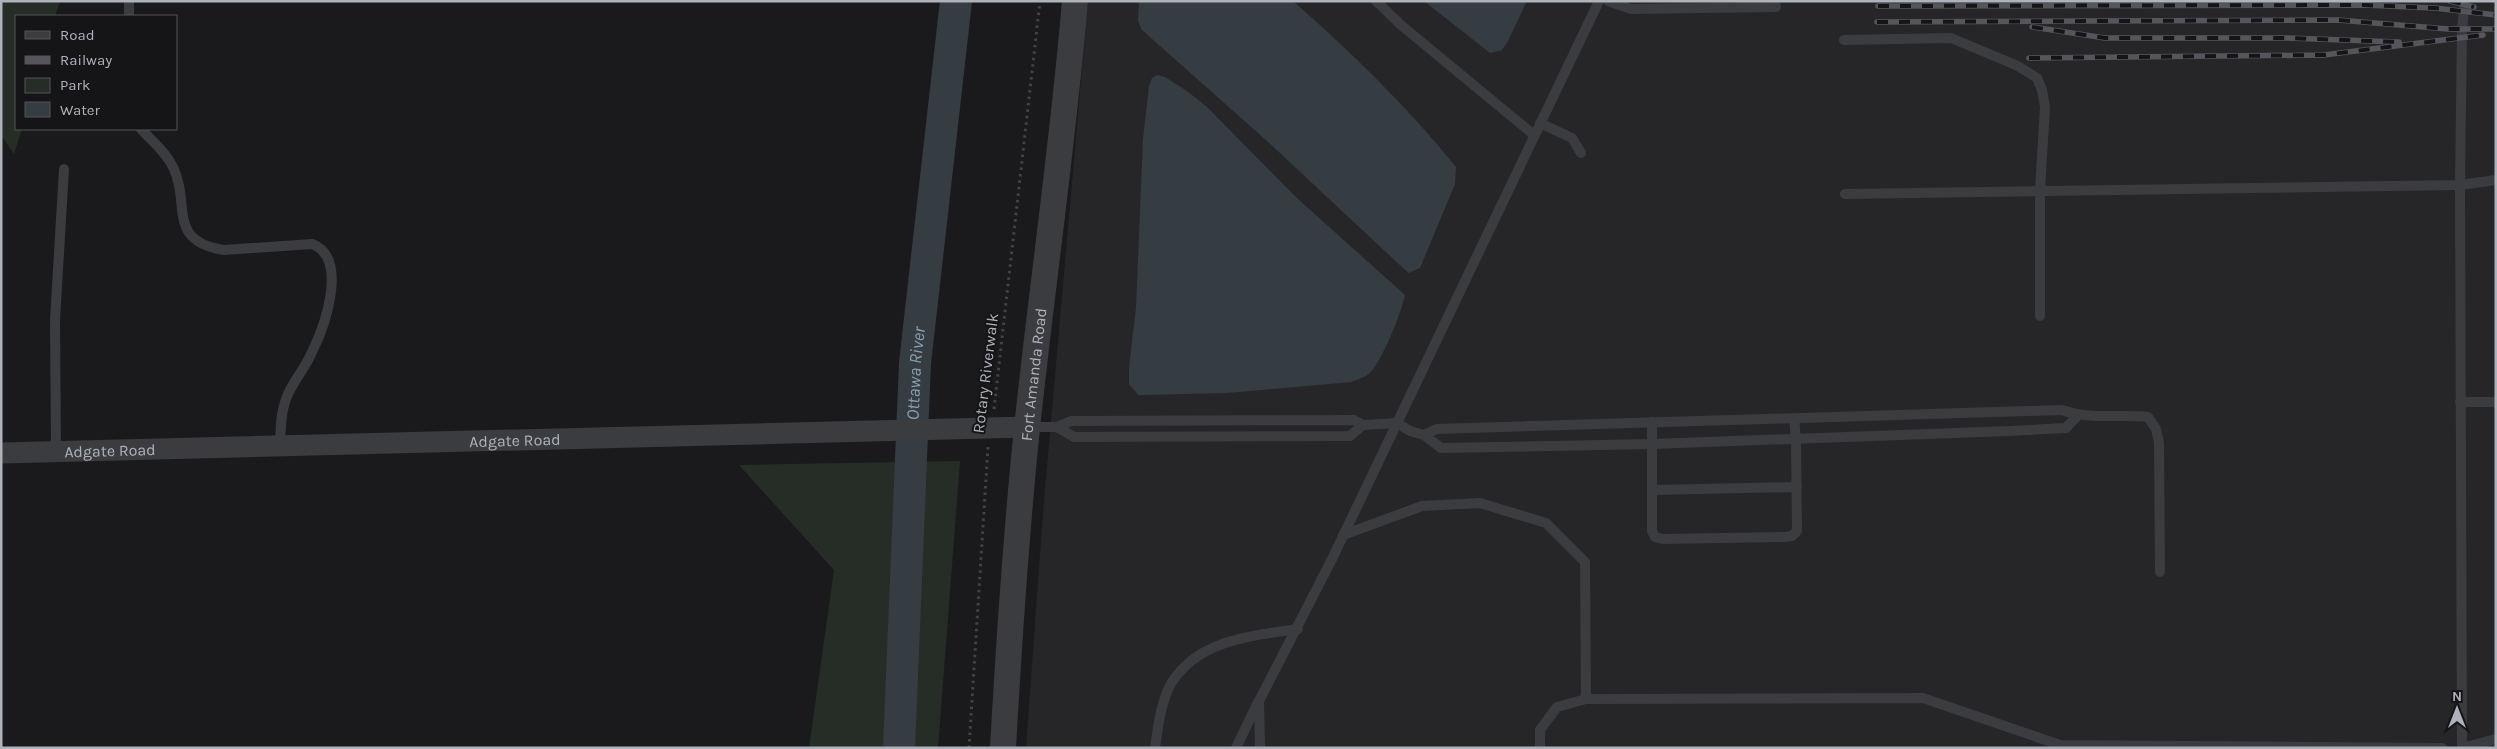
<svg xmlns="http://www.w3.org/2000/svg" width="2497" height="749" font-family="Karla,sans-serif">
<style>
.built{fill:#262629}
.green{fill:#262d27}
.water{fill:#353d43}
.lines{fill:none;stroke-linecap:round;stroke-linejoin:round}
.river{stroke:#353d43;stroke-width:32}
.path{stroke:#414347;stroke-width:3;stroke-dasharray:2.5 4;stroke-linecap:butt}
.service{stroke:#3b3c40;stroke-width:10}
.minor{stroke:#3b3c40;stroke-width:21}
.tertiary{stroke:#3b3c40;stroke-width:26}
.rail-casing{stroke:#55565b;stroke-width:5.5}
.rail{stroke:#151517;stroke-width:4;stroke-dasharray:11;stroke-linecap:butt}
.labels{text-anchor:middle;stroke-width:4;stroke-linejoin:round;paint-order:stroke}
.street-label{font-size:16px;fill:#aeb2ba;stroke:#151517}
.water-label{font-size:18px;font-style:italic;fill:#899eb0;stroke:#151517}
</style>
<rect width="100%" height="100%" fill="#1a1a1c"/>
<path class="built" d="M1088,1H2496V748H1026L1043,512Z"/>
<g class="green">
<path d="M1,1H60L55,16H16V129H22L14,154L1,135Z"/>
<path d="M960,461L938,748H809L834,570L739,465Z"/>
</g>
<g class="water">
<path d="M1139,1H1293C1352,53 1407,106 1456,167L1455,184L1420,268L1409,273L1403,268L1267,141L1142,30L1138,21Z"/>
<path d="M1424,1H1527L1508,41L1502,50L1490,53Z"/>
<path d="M1157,75L1165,77L1187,91L1207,107L1298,199L1405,295C1402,311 1384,355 1374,368C1369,376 1360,379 1351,382L1227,393L1145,395H1138L1129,384V367L1136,308L1143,139L1149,86L1152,78Z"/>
</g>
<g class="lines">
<path class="river" id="s1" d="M899,748L915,363L956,1"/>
<g class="path">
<path d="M994,409L1040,1"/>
<path d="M969,748L988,447"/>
</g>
<g class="service">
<path d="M1376,1L1401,25L1534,135"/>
<path d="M1608,1L1631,9L1776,7L1775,1"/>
<path d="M129,16V1"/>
<path d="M1844,40L1951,38L2018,66L2037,78L2042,90L2045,107L2040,190V316"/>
<path d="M1540,123L1572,138L1581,153"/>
<path d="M141,129C152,141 166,152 173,167C191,204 166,241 224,250L312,244C349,258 325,326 312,352C305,369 292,382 286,399C280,414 281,430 280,445"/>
<path d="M1845,194L2460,185L2496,180"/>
<path d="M2460,402H2496"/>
<path d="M1652,422V531L1655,537L1663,539L1785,537L1792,536L1797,531L1796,439L1794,418"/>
<path d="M1029,427H1057L1071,421L1354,420L1363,425L1397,423L1410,431L1424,435L1441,448L1652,444L2009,431L2066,428L2077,416"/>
<path d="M1057,427L1074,437L1350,436L1363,425"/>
<path d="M1424,435L1437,429L2062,410C2089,420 2119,414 2148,417L2156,429L2159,443L2160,572"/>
<path d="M56,452L55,320L64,169"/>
<path d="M1652,490L1797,487"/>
<path d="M1343,535L1422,506L1480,503L1546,523L1585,562L1586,699L1923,698L2060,745L2442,748"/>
<path d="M1155,748C1158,727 1161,700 1172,682C1200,639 1252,636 1298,629"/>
<path d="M1236,748L1258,702"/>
<path d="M1260,748L1259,701L1332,559L1599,1"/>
<path d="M1540,748V730L1557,707L1586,699"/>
<path d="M2462,748L2460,185L2462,29L2465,1"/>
<path d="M2462,748L2496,739"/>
</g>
<path class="minor" id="s2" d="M1,453L1027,427"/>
<path class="tertiary" id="s3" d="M1003,748C1009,641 1016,535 1027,428C1042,286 1063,144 1075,1"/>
<defs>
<g id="rail">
<path d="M2450,1L2474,7"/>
<path d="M1878,6L2364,5L2434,8L2496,15"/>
<path d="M1877,22L2338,20L2448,29H2496"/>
<path d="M2032,27L2105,38H2287L2399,42"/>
<path d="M2029,58L2324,55L2483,35"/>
</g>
</defs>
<use href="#rail" class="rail-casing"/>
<use href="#rail" class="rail"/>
</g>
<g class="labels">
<g class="street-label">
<text transform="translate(985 373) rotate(-83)" y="6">Rotary Riverwalk</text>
<text dy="6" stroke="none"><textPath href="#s3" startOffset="375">Fort Amanda Road</textPath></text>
<text dy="6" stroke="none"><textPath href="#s2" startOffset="514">Adgate Road</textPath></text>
<text dy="6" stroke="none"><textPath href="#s2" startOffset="109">Adgate Road</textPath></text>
</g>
<g class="water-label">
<text dy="6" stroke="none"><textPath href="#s1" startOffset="375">Ottawa River</textPath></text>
</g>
</g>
<rect width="2497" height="749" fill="none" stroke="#aeb2ba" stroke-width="5"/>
<rect x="15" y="15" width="162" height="115" fill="#151517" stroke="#525458"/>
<rect x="25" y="31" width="25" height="8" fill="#3b3c40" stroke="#525458"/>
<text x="60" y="40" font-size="15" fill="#aeb2ba">Road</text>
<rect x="25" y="56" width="25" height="8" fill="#55565b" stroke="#525458"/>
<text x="60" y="65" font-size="15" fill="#aeb2ba">Railway</text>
<rect x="25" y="78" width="25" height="15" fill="#262d27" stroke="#525458"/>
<text x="60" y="90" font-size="15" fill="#aeb2ba">Park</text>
<rect x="25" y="102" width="25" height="15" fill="#353d43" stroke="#525458"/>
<text x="60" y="115" font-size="15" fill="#aeb2ba">Water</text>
<g transform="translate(2457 709)" stroke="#151517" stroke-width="4" paint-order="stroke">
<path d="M0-4L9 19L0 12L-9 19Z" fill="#aeb2ba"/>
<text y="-8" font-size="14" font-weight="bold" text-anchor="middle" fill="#aeb2ba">N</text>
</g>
</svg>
